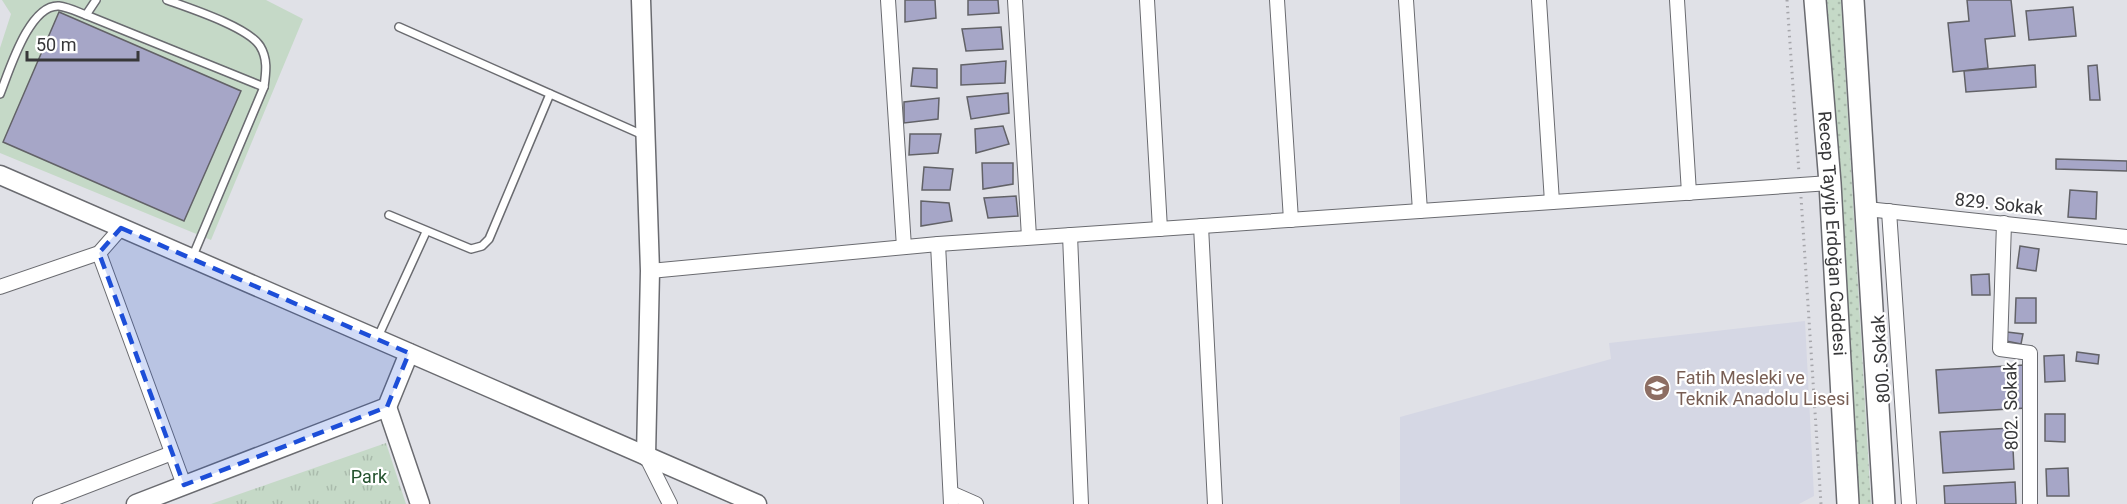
<svg xmlns="http://www.w3.org/2000/svg" width="2127" height="504" font-family="Roboto,sans-serif">
<style>
.built{fill:#d5d7e4}
.grass{fill:url(#grass-dots)}
.park{fill:url(#park-tufts)}
.pitch{fill:#c5d9c7}
.building{fill:#a6a6c7;stroke:#626267;stroke-width:1.5}
.lines{fill:none;stroke-linecap:round;stroke-linejoin:round}
.lane-casing{stroke:#6a6b70;stroke-width:10}
.street-casing{stroke:#6a6b70;stroke-width:16}
.secondary-casing{stroke:#6a6b70;stroke-width:21}
.primary-casing{stroke:#6a6b70;stroke-width:24}
.path{stroke:#a6a6ab;stroke-width:3;stroke-dasharray:1.5 4.5;stroke-linecap:butt}
.lane{stroke:#fff;stroke-width:7}
.street{stroke:#fff;stroke-width:14}
.secondary{stroke:#fff;stroke-width:18}
.primary{stroke:#fff;stroke-width:21}
.marked{fill:#1d4ed8;fill-opacity:0.2;stroke:#1d4ed8;stroke-width:4.5;stroke-dasharray:12 8;stroke-linejoin:round}
.labels{text-anchor:middle;stroke-width:4.5;stroke-linejoin:round;paint-order:stroke}
.street-label{font-size:18px;fill:#373739;stroke:#fff}
.education-label{font-size:18px;fill:#785e54;stroke:#fff;text-anchor:start}
.park-label{font-size:18px;fill:#24522e;stroke:#fff}
</style>
<defs>
<pattern id="grass-dots" width="8" height="8" patternUnits="userSpaceOnUse" patternTransform="scale(1.5)"><rect width="8" height="8" fill="#c5d9c7"/><path d="M2 2h.1M6 6h.1" fill="none" stroke="#aabbac" stroke-width="1.8" stroke-linecap="round"/></pattern>
<pattern id="park-tufts" width="24" height="20" patternUnits="userSpaceOnUse" patternTransform="scale(1.5)"><rect width="24" height="20" fill="#c5d9c7"/><path d="M3 7l-1-3M5 7V3M7 7l1-3M15 17l-1-3M17 17v-4M19 17l1-3" fill="none" stroke="#aabbac"/></pattern>
</defs>
<rect width="100%" height="100%" fill="#e0e1e7"/>
<path class="built" d="M1805,321L1814,496L1799,504H1400V417L1611,359L1609,343Z"/>
<path class="grass" d="M1827,0H1841L1871,504H1857Z"/>
<path class="park" d="M386,443L406,504H211Z"/>
<path class="pitch" d="M2,0H266L303,19L211,240L0,153V48L11,14Z"/>
<g class="building">
<path d="M905,0H935L936,18L905,22Z"/>
<path d="M968,0H998L999,13L968,15Z"/>
<path d="M1967,0H2011L2015,36L1985,39L1988,68L1953,72L1948,23L1969,21Z"/>
<path d="M2073,7L2076,36L2029,40L2026,11Z"/>
<path d="M59,12L241,91L184,221L3,142Z"/>
<path d="M1001,27L1003,49L966,51L962,29Z"/>
<path d="M1006,61L1005,83L961,85V65Z"/>
<path d="M2035,65L2036,87L1966,92L1964,71Z"/>
<path d="M2097,65L2100,100H2090L2088,66Z"/>
<path d="M913,68L937,69V88L911,86Z"/>
<path d="M1008,93L1009,113L971,119L967,97Z"/>
<path d="M939,98L938,119L904,123V102Z"/>
<path d="M1003,126L1009,144L976,153L975,129Z"/>
<path d="M910,134H941L938,153L909,155Z"/>
<path d="M2056,159L2127,161V171L2056,169Z"/>
<path d="M982,163H1013V184L983,189Z"/>
<path d="M924,167L953,169L950,190H922Z"/>
<path d="M2070,190L2097,192L2096,219L2068,217Z"/>
<path d="M1016,196L1018,216L988,218L984,198Z"/>
<path d="M921,201L949,203L952,221L921,226Z"/>
<path d="M2020,246L2039,249L2036,271L2017,268Z"/>
<path d="M1989,274L1990,295H1972L1971,275Z"/>
<path d="M2016,298H2036V323H2015Z"/>
<path d="M2007,332L2023,334L2021,344L2006,341Z"/>
<path d="M2077,352L2099,355L2098,364L2076,361Z"/>
<path d="M2064,355L2065,381L2045,382L2044,356Z"/>
<path d="M2024,365L2027,408L1939,413L1936,370Z"/>
<path d="M2045,414H2065V442L2045,441Z"/>
<path d="M2012,428L2014,469L1943,473L1940,432Z"/>
<path d="M2068,468L2069,496H2047L2046,469Z"/>
<path d="M2015,482L2016,504H1945L1944,486Z"/>
</g>
<g class="lines">
<defs>
<g id="lane">
<path d="M96,0L86,15L264,87"/>
<path d="M167,0C189,8 248,27 260,46C268,59 266,72 264,87L192,258"/>
<path d="M399,27L643,135"/>
<path d="M0,94C9,72 29,4 59,6C68,7 78,12 86,15"/>
<path d="M389,215L471,249L482,246L489,239L550,94"/>
<path d="M377,339L426,232"/>
</g>
<g id="street">
<path d="M888,0L904,247"/>
<path d="M1015,0L1029,237"/>
<path d="M1147,0L1160,229"/>
<path d="M1277,0L1291,220"/>
<path d="M1406,0L1420,211"/>
<path d="M1539,0L1552,202"/>
<path d="M1677,0L1689,193"/>
<path d="M1867,209L2127,237"/>
<path d="M1889,211L1909,504"/>
<path d="M2004,223L2000,349L2030,353V504"/>
<path d="M1201,226L1215,504"/>
<path d="M1070,235L1081,504"/>
<path d="M938,244L951,504"/>
<path d="M99,253L184,485"/>
<path d="M650,271L938,244L1830,183"/>
<path d="M0,287L99,253L121,228"/>
<path d="M646,456L670,504"/>
<path d="M951,493L976,504"/>
<path d="M40,504L172,453"/>
</g>
<g id="secondary">
<path d="M641,0L650,271L646,456"/>
<path d="M0,175L757,504"/>
<path d="M387,407L420,504"/>
<path d="M136,504L387,407L409,353"/>
</g>
<g id="primary">
<path id="s1" d="M1815,0L1830,183L1848,504"/>
<path d="M1853,0L1884,504"/>
</g>
</defs>
<use href="#lane" class="lane-casing"/>
<use href="#street" class="street-casing"/>
<use href="#secondary" class="secondary-casing"/>
<use href="#primary" class="primary-casing"/>
<g class="path">
<path d="M1787,0L1799,173"/>
<path d="M1801,197L1821,504"/>
</g>
<use href="#lane" class="lane"/>
<use href="#street" class="street"/>
<use href="#secondary" class="secondary"/>
<use href="#primary" class="primary"/>
</g>
<path class="marked" d="M121,228L409,353L387,407L184,485L99,253Z"/>
<defs>
<symbol id="school-disc" viewBox="-11 -11 22 22"><circle r="9.5" fill="#8d6e63" stroke="#fff"/><path d="M0-5L7-2L0 1L-7-2ZM-4 1L0 2.5L4 1V4Q0 6-4 4Z" fill="#fff"/></symbol>
</defs>
<g fill-rule="evenodd">
<use href="#school-disc" x="1642" y="373" width="30" height="30"/>
</g>
<g class="labels">
<g class="street-label">
<text transform="translate(1999 204) rotate(6)" y="6">829. Sokak</text>
<text dy="6" stroke="none"><textPath href="#s1" startOffset="234">Recep Tayyip Erdoğan Caddesi</textPath></text>
<text transform="translate(1881 359) rotate(-94)" y="6">800. Sokak</text>
<text transform="translate(2011 406) rotate(-91)" y="6">802. Sokak</text>
</g>
<g class="education-label">
<text x="1676" y="384">Fatih Mesleki ve<tspan x="1676" dy="21">Teknik Anadolu Lisesi</tspan></text>
</g>
<g class="park-label">
<text x="369" y="483">Park</text>
</g>
</g>
<path d="M27 51v9h111v-9" fill="none" stroke="#373739" stroke-width="3"/>
<text x="36" y="51" font-size="18" fill="#373739" stroke="#ffffff" stroke-width="4.5" paint-order="stroke">50 m</text>
</svg>
